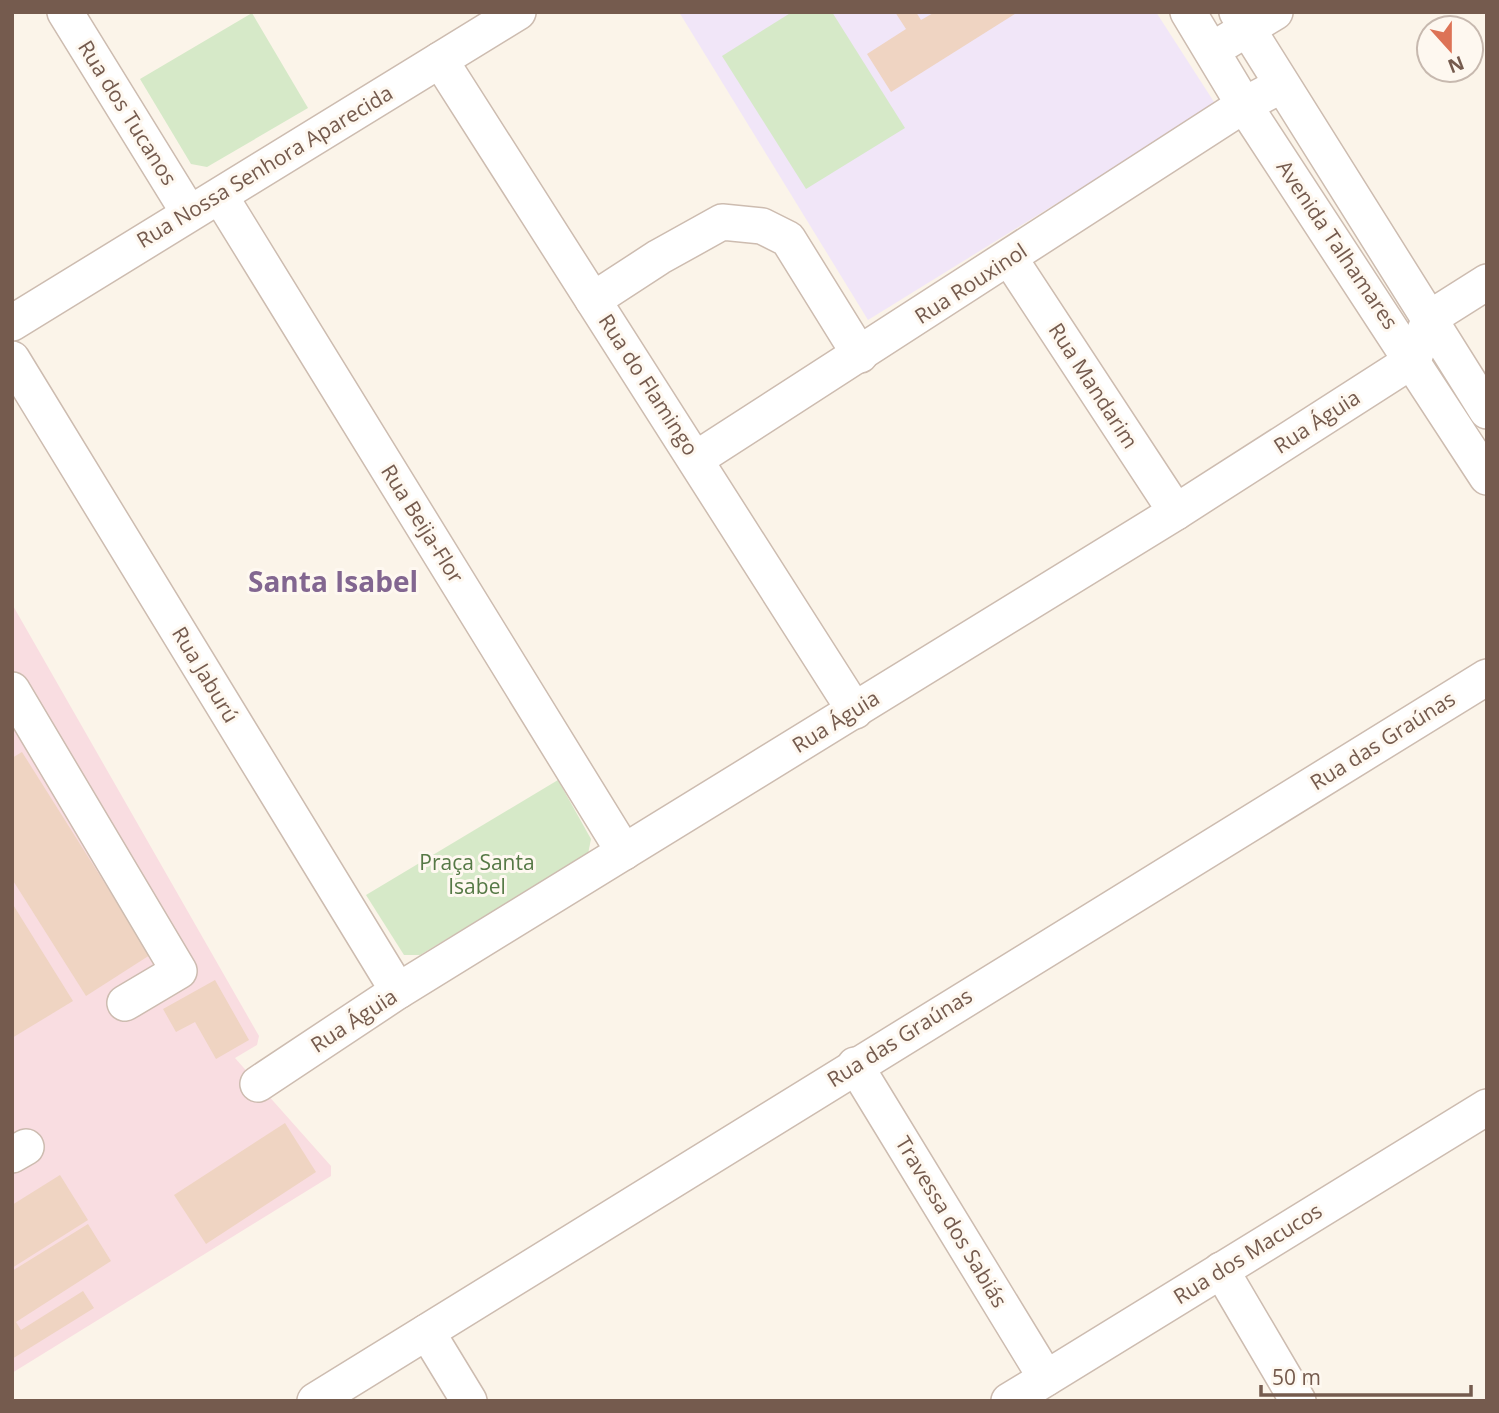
<svg xmlns="http://www.w3.org/2000/svg" width="1499" height="1413" font-family="'Open Sans',sans-serif">
<style>
.education{fill:#f1e6f8}
.medical{fill:#f9dde1}
.green{fill:#d6e9c8}
.building{fill:#efd4c2}
.lines{fill:none;stroke-linecap:round;stroke-linejoin:round}
.minor-casing{stroke:#cdbcb0;stroke-width:38}
.minor{stroke:#fff;stroke-width:35}
.labels{text-anchor:middle;stroke-width:6;stroke-linejoin:round;paint-order:stroke}
.street-label{font-size:21px;fill:#755b4e;stroke:#fef8f0}
.park-label{font-size:21px;fill:#567946;stroke:#fef8f0}
.district-label{font-size:28px;font-weight:bold;fill:#826690;stroke:#fef8f0}
</style>
<rect width="100%" height="100%" fill="#fbf4e9"/>
<path class="education" d="M679,12H1156L1216,105L868,320Z"/>
<path class="medical" d="M12,604L259,1036L257,1045L235,1058L331,1166V1176L12,1373Z"/>
<g class="green">
<path d="M792,12H832L905,128L806,189L722,56Z"/>
<path d="M252,13L308,108L207,167L191,164L140,79Z"/>
<path d="M558,780L591,839L588,854L420,955H404L366,895Z"/>
</g>
<g class="building">
<path d="M895,12H916L921,20L935,12H1018L891,92L867,54L906,29Z"/>
<path d="M22,752L150,955L86,996L12,879V758Z"/>
<path d="M12,903L73,1001L12,1038Z"/>
<path d="M215,980L249,1040L216,1059L195,1022L176,1032L163,1009Z"/>
<path d="M285,1123L316,1172L206,1244L174,1195Z"/>
<path d="M60,1175L88,1220L12,1268V1205Z"/>
<path d="M88,1224L111,1261L16,1322L21,1330L83,1291L94,1308L12,1359V1271Z"/>
</g>
<g class="lines">
<defs>
<g id="minor">
<path d="M65,12L189,213"/>
<path d="M1188,12L1244,105L1487,477"/>
<path d="M1237,12L1487,411"/>
<path d="M1227,41L1275,12"/>
<path d="M440,60L855,711"/>
<path d="M220,196L624,852"/>
<path d="M1010,259L1176,512"/>
<path d="M593,300L659,257L722,222L762,226L788,239L860,355"/>
<path d="M12,323L518,12"/>
<path d="M12,359L398,991"/>
<path d="M696,459L1244,105L1280,86"/>
<path d="M12,690L179,971L125,1003"/>
<path d="M855,1065L1046,1378"/>
<path d="M258,1084L398,991L1176,512L1413,360L1430,318L1487,282"/>
<path d="M12,1155L26,1147"/>
<path d="M1221,1270L1298,1401"/>
<path d="M427,1332L469,1401"/>
<path d="M315,1401L1487,677"/>
<path d="M1009,1401L1487,1107"/>
</g>
</defs>
<use href="#minor" class="minor-casing"/>
<use href="#minor" class="minor"/>
</g>
<g class="labels">
<g class="street-label">
<text transform="translate(127 113) rotate(58)" y="7">Rua dos Tucanos</text>
<text transform="translate(265 167) rotate(-31)" y="7">Rua Nossa Senhora Aparecida</text>
<text transform="translate(1337 245) rotate(56)" y="7">Avenida Talhamares</text>
<text transform="translate(971 284) rotate(-33)" y="7">Rua Rouxinol</text>
<text transform="translate(648 385) rotate(57)" y="7">Rua do Flamingo</text>
<text transform="translate(1093 386) rotate(57)" y="7">Rua Mandarim</text>
<text transform="translate(1317 422) rotate(-33)" y="7">Rua Águia</text>
<text transform="translate(422 524) rotate(58)" y="7">Rua Beija-Flor</text>
<text transform="translate(205 675) rotate(59)" y="7">Rua Jaburú</text>
<text transform="translate(836 722) rotate(-32)" y="7">Rua Águia</text>
<text transform="translate(1383 741) rotate(-32)" y="7">Rua das Graúnas</text>
<text transform="translate(354 1021) rotate(-33)" y="7">Rua Águia</text>
<text transform="translate(900 1038) rotate(-32)" y="7">Rua das Graúnas</text>
<text transform="translate(951 1222) rotate(59)" y="7">Travessa dos Sabiás</text>
<text transform="translate(1248 1254) rotate(-32)" y="7">Rua dos Macucos</text>
</g>
<g class="park-label">
<text x="477" y="870">Praça Santa<tspan x="477" dy="24">Isabel</tspan></text>
</g>
<g class="district-label">
<text x="333" y="592">Santa Isabel</text>
</g>
</g>
<rect width="1499" height="1413" fill="none" stroke="#755b4e" stroke-width="28"/>
<g transform="translate(1450 49) rotate(159)"><circle r="33" fill="#fef8f0" stroke="#c7b9af" stroke-width="2"/>
<path d="M0-5L12 26L0 18L-12 26Z" fill="#dd7356"/>
<text y="-10" font-size="19" font-weight="bold" text-anchor="middle" fill="#755b4e">N</text>
</g>
<path d="M1261 1385v10h210v-10" fill="none" stroke="#755b4e" stroke-width="3.5"/>
<text x="1272" y="1385" font-size="21" fill="#755b4e" stroke="#fef8f0" stroke-width="5" paint-order="stroke">50 m</text>
</svg>
